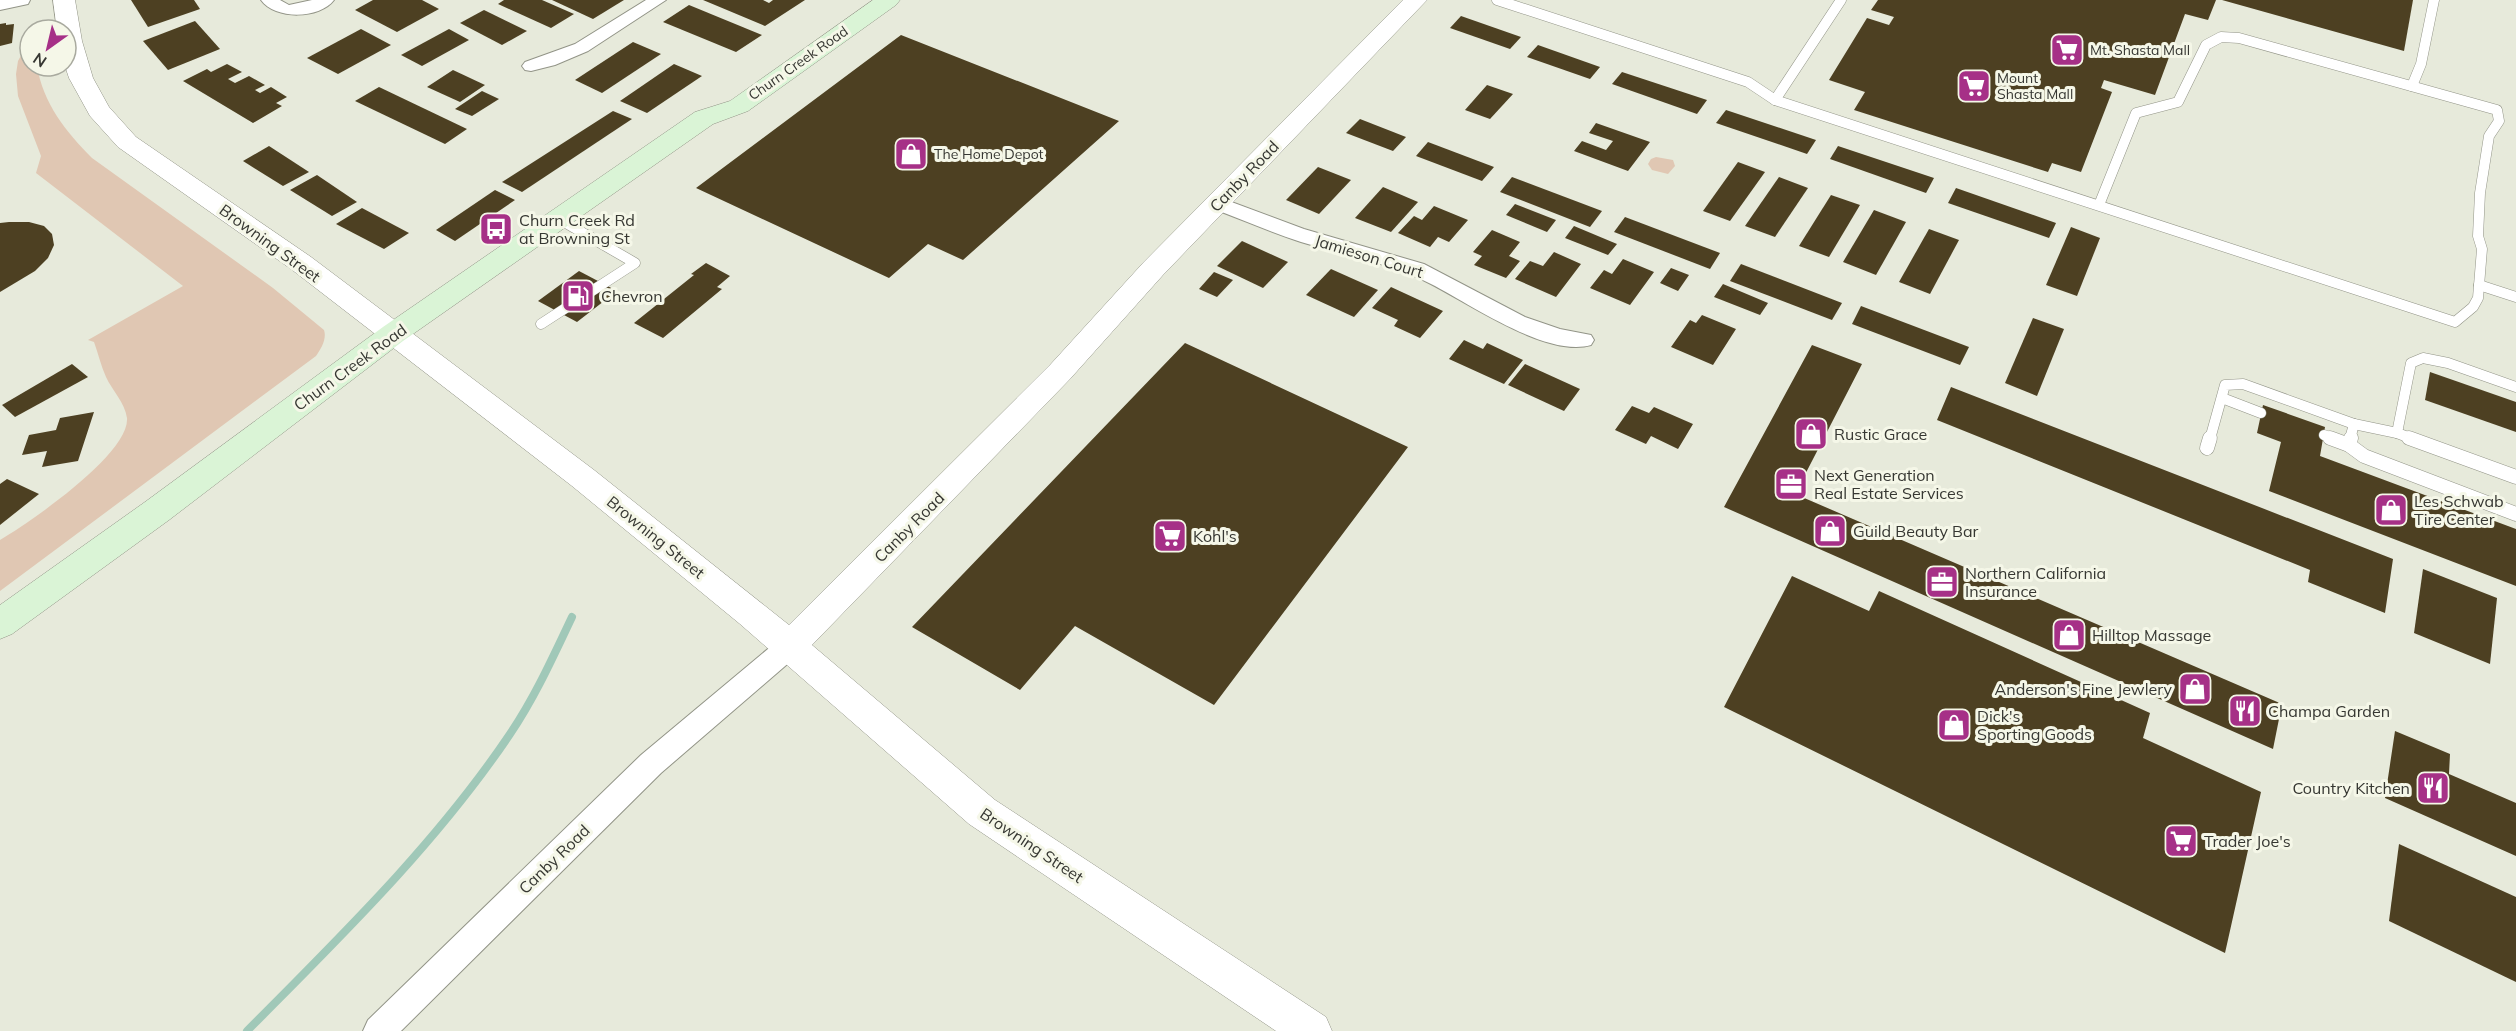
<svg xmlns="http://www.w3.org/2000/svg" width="2516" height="1031" font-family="Mulish,sans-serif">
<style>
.green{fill:#e0c7b3}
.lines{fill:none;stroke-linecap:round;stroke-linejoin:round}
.stream{stroke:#a0c8b8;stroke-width:8}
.building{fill:#4d4022}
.service-far1-casing{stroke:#929487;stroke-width:11}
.service-casing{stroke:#929487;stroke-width:15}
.minor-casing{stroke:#929487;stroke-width:2}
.tertiary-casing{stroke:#929487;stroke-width:1}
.secondary-casing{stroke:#929487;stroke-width:1}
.service-far1{stroke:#fff;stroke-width:10}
.service{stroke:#fff;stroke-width:14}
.minor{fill:#fff;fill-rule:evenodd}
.tertiary{fill:#fff;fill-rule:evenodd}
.secondary{fill:#daf4d6;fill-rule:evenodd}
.labels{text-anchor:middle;stroke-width:6;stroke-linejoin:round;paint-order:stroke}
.far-poi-label{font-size:14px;fill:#363732;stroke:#f5f7e8;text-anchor:start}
.far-street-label{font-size:14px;fill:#363732;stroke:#f5f7e8}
.street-label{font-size:16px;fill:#363732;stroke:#f5f7e8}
.poi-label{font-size:16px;fill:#363732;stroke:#f5f7e8;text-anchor:start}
</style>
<rect width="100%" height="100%" fill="#e7eadb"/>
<g class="green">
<path d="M30,39V66H37C43,103 66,132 92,158L273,288L324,330C327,339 321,349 316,356L0,591V540C29,523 130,454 127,418C125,403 112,390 106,377C101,366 98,353 94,342L88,340L183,286L36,173L41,156L18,96L16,74L18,61Z"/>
<path d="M1656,157L1673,160L1675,166L1668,174L1652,170L1648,164L1651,159Z"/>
</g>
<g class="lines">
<path class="stream" d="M247,1031C340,937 436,844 510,734C535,697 553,657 572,617"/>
</g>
<g class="building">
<path d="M131,0H194L200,9L148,27Z"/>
<path d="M373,0H422L439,9L397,32L355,10Z"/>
<path d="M504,0H542L574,14L551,28L498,4Z"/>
<path d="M552,0H624L593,19Z"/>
<path d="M703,0H763L769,3L773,0H805L765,26Z"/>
<path d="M1878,0H2216L2208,20L2185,14L2155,95L2104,80L2101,88L2112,92L2081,172L2052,163L2048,172L1854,110L1865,92L1829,80L1867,18L1889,25L1894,17L1871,10Z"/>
<path d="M2222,0H2413L2404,51Z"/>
<path d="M689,5L762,35L736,52L663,22Z"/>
<path d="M484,10L527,31L502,45L460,23Z"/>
<path d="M1461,16L1521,37L1510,49L1450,28Z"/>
<path d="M195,21L220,49L168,70L143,41Z"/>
<path d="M6,23V25L14,24L12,43L0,46V24Z"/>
<path d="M361,29L391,45L338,74L307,58Z"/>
<path d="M449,29L469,40L422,66L401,55Z"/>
<path d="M901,35L1119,121L963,260L928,244L889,278L696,188Z"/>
<path d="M633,42L661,54L602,93L575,80Z"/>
<path d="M1538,45L1600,67L1590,79L1527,57Z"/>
<path d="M227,64L242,72L228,79L235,83L249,76L265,85L255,90L260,93L271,87L287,97L276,103L282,106L253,123L183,81L207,69L211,72Z"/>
<path d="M674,64L702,76L647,113L620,101Z"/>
<path d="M453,70L485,85L460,102L427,87Z"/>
<path d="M1622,72L1707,100L1697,114L1612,84Z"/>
<path d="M1487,85L1513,94L1490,119L1465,110Z"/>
<path d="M379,87L467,129L445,144L355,101Z"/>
<path d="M482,91L499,99L472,116L455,109Z"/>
<path d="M1726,110L1816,140L1807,154L1716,123Z"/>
<path d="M613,111L632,119L522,192L502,182Z"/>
<path d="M1360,119L1406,137L1393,151L1346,133Z"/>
<path d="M1596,123L1650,142L1628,171L1574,151L1582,141L1606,150L1613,141L1589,133Z"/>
<path d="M1428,142L1494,167L1482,181L1416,156Z"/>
<path d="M269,146L309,172L283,186L243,161Z"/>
<path d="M1838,146L1934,178L1926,193L1830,159Z"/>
<path d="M1738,162L1765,172L1730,221L1703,211Z"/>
<path d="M1318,167L1351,180L1319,214L1286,200Z"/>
<path d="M317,175L357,202L332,216L290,190Z"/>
<path d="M1512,177L1602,211L1590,227L1500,192Z"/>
<path d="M1779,177L1808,188L1775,237L1745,226Z"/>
<path d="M1383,187L1418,202L1391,232L1355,218Z"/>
<path d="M1956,188L2056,223L2049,238L1948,203Z"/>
<path d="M495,190L515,200L455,241L436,230Z"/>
<path d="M1831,195L1860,205L1829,257L1799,246Z"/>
<path d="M1515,204L1556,220L1547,232L1506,215Z"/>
<path d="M1434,206L1468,220L1449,242L1438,237L1430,247L1398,233L1414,216L1422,220Z"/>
<path d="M362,208L409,233L384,249L336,224Z"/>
<path d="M1874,210L1906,222L1876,275L1843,262Z"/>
<path d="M1625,217L1720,253L1710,269L1614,232Z"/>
<path d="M9,222H29L44,226L52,234L54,245L48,258L35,271L0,292V223Z"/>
<path d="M1574,226L1617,244L1608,255L1565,238Z"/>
<path d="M2071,227L2100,238L2077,296L2046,285Z"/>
<path d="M1929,229L1959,240L1930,294L1899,282Z"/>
<path d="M1492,230L1520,242L1509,256L1520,261L1506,278L1474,265L1482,256L1473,252Z"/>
<path d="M1242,241L1288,262L1263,288L1217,266Z"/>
<path d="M1554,252L1581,264L1556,297L1515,279L1530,261L1543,266Z"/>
<path d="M1623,259L1654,272L1630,305L1590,288L1604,270L1612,274Z"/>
<path d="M706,263L730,276L717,287L722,289L663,338L634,323L694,275L691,274Z"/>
<path d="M1741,264L1842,303L1832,320L1730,281Z"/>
<path d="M1671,268L1689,275L1678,291L1660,283Z"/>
<path d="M1331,269L1378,290L1354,317L1306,295Z"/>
<path d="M579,271L617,291L577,322L538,301Z"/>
<path d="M1214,272L1233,280L1217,297L1199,289Z"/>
<path d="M1723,284L1768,303L1760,315L1714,297Z"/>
<path d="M1391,287L1443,311L1420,338L1394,326L1398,320L1372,308Z"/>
<path d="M1861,306L1969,347L1960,365L1852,324Z"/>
<path d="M1702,315L1736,329L1713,365L1671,347L1690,320L1696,323Z"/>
<path d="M2033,318L2064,329L2037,396L2005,383Z"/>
<path d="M1464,340L1483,349L1487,343L1523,360L1504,384L1449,359Z"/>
<path d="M1185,343L1408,447L1214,705L1075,626L1020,690L912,627Z"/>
<path d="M1812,345L1862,364L1795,494L2282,704L2273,749L1724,507Z"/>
<path d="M72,364L88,377L15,417L2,405Z"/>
<path d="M1525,364L1580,389L1564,411L1508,385Z"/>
<path d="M2430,372L2516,402V432L2425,400Z"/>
<path d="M1951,387L2393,559L2385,613L2308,582L2310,570L1937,420Z"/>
<path d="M2263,405L2325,427L2320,456L2516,529V586L2269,491L2281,442L2257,433Z"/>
<path d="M1632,406L1649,413L1654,407L1693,424L1678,449L1651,436L1646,444L1615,430Z"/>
<path d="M94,412L78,461L42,467L47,451L22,455L29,435L56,430L60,418Z"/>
<path d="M7,479L39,494L0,525V484Z"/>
<path d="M2423,569L2497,598L2490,664L2414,633Z"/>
<path d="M1792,576L1869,611L1879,591L2150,713L2143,738L2261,792L2225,953L1724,707Z"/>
<path d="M2395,731L2450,754L2449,774L2516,803V856L2385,798Z"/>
<path d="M2399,844L2516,897V982L2389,921Z"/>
</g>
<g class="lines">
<defs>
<g id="service-far1">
<path d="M1497,0L1748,82L1775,100L2455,322L2473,307L2478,298L2482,249L2478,236L2480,193L2489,136L2499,121L2497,110L2239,38L2221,37L2206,45L2178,102L2136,113L2099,205"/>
<path d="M2412,86L2421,64L2434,0"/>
<path d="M1775,100L1841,0"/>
<path d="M2479,285L2516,297"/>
<path d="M541,324L635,263L559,219"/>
<path d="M2222,398L2261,413"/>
<path d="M2354,424L2397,433L2411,363L2423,358L2448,363L2516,387"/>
<path d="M2397,433L2413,439"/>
<path d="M2324,435L2334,439"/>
<path d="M2210,439L2225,385L2243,384L2354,424L2350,439"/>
</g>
<g id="service">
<path d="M2330,438L2349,445"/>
<path d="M2351,438L2349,445L2364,456L2516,514"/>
<path d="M2409,438L2516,477"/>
<path d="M2207,448L2210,438"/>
</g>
<g id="minor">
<path d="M0,0H30L28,4L0,10Z"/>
<path d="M261,0H280L289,5L312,0H334C320,19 275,20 261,0Z"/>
<path d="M646,0H666L588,51L555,65L531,71L525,70L522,66L525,62L575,44Z"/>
<path d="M1218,197L1304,229L1424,264L1525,317L1560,329L1591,335L1594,340L1591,345C1547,358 1470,304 1431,284C1390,263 1345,255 1301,242C1270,232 1241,219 1211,208L1208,203L1211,198Z"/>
<path d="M790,635L799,638L803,646L799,654L661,773L401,1031H363L368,1020L641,755L781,638Z"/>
</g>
<path id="tertiary" d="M53,0H75L82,41L93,78L109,107L136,137L311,257L594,470L789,625L1050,365L1143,263L1403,0H1427L1163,275L1070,379L812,645L995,800L1326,1017L1332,1031H1276L969,824L740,624L572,486L291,269L118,147L90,116L69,78L65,66L66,30H57Z"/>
<path id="secondary" d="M873,0H900L896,5L748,111L713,124L403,341L169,520L12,634L0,639V605L145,502L383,327L695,112L730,101Z"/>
</defs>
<use href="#service-far1" class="service-far1-casing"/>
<use href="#service" class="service-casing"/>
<use href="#minor" class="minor-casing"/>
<use href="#tertiary" class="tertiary-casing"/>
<use href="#secondary" class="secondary-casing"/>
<use href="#service-far1" class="service-far1"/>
<use href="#service" class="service"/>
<use href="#minor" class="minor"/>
<use href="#tertiary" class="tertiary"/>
<use href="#secondary" class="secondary"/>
</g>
<defs>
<symbol id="supermarket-square" viewBox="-11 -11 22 22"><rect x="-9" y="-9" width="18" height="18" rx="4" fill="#a63087" stroke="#f5f7e8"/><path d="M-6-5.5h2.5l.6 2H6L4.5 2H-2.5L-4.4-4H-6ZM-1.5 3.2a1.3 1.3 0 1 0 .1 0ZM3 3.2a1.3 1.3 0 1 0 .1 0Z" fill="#fff"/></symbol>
<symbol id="shop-square" viewBox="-11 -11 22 22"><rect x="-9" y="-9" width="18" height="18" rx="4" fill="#a63087" stroke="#f5f7e8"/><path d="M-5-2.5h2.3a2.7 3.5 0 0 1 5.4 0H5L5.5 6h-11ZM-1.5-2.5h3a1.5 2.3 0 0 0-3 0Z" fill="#fff"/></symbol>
<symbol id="bus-square" viewBox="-11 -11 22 22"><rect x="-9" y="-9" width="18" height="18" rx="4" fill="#a63087" stroke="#f5f7e8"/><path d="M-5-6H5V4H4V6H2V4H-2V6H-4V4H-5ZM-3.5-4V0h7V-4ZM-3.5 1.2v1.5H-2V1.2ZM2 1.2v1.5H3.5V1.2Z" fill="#fff"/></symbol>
<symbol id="fuel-square" viewBox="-11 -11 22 22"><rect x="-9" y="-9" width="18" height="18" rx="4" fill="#a63087" stroke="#f5f7e8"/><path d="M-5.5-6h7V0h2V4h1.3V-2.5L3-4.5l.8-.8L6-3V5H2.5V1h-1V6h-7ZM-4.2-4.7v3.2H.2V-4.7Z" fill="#fff"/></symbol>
<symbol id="office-square" viewBox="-11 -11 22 22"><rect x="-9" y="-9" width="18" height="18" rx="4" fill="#a63087" stroke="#f5f7e8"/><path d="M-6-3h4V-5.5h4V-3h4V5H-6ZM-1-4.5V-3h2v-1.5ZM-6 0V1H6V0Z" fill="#fff"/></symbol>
<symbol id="restaurant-square" viewBox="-11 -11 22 22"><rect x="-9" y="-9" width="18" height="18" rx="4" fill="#a63087" stroke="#f5f7e8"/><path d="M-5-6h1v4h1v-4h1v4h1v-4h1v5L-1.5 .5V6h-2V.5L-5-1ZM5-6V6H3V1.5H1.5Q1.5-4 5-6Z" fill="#fff"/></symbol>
</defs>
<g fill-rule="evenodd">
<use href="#supermarket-square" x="2048" y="31" width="38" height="38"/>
<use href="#supermarket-square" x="1955" y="67" width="38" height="38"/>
<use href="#shop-square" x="892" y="135" width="38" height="38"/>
<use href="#bus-square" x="477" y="210" width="38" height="38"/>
<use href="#fuel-square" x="559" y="277" width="38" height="38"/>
<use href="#shop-square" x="1792" y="415" width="38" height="38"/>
<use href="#office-square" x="1772" y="465" width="38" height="38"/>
<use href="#shop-square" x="2372" y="491" width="38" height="38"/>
<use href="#shop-square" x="1811" y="512" width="38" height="38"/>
<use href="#supermarket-square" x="1151" y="517" width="38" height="38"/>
<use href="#office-square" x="1923" y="563" width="38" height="38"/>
<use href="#shop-square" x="2050" y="616" width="38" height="38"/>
<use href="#shop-square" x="2176" y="670" width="38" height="38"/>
<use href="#restaurant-square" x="2226" y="692" width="38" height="38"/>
<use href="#shop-square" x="1935" y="706" width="38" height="38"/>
<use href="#restaurant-square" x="2414" y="769" width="38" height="38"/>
<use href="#supermarket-square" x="2162" y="822" width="38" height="38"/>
</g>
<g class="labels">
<g class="far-poi-label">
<text x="2090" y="55">Mt. Shasta Mall</text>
<text x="1997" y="83">Mount<tspan x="1997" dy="16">Shasta Mall</tspan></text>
<text x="934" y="159">The Home Depot</text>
</g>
<g class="far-street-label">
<text transform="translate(798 63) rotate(-35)" y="5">Churn Creek Road</text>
</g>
<g class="street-label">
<text transform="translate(1244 176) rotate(-46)" y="6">Canby Road</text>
<text transform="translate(270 243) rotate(36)" y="6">Browning Street</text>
<text transform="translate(1369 256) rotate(17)" y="6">Jamieson Court</text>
<text transform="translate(350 367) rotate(-36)" y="6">Churn Creek Road</text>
<text transform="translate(909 527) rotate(-45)" y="6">Canby Road</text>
<text transform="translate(656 537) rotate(39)" y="6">Browning Street</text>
<text transform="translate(1032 845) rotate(34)" y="6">Browning Street</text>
<text transform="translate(554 859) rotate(-44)" y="6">Canby Road</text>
</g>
<g class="poi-label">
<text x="519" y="226">Churn Creek Rd<tspan x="519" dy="18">at Browning St</tspan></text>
<text x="601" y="302">Chevron</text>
<text x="1834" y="440">Rustic Grace</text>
<text x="1814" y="481">Next Generation<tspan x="1814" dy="18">Real Estate Services</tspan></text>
<text x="2414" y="507">Les Schwab<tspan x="2414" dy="18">Tire Center</tspan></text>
<text x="1853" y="537">Guild Beauty Bar</text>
<text x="1193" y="542">Kohl's</text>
<text x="1965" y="579">Northern California<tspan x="1965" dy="18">Insurance</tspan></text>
<text x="2092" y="641">Hilltop Massage</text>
<text x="2172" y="695" text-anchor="end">Anderson's Fine Jewlery</text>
<text x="2268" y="717">Champa Garden</text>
<text x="1977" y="722">Dick's<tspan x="1977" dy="18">Sporting Goods</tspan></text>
<text x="2410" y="794" text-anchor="end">Country Kitchen</text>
<text x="2204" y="847">Trader Joe's</text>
</g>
</g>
<g transform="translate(48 48) rotate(214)"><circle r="28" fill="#f5f7e8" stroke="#a9aa9f" stroke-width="1.5"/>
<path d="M0-4.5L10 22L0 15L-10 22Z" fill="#a63087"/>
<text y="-9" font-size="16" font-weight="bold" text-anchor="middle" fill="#363732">N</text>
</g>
</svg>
